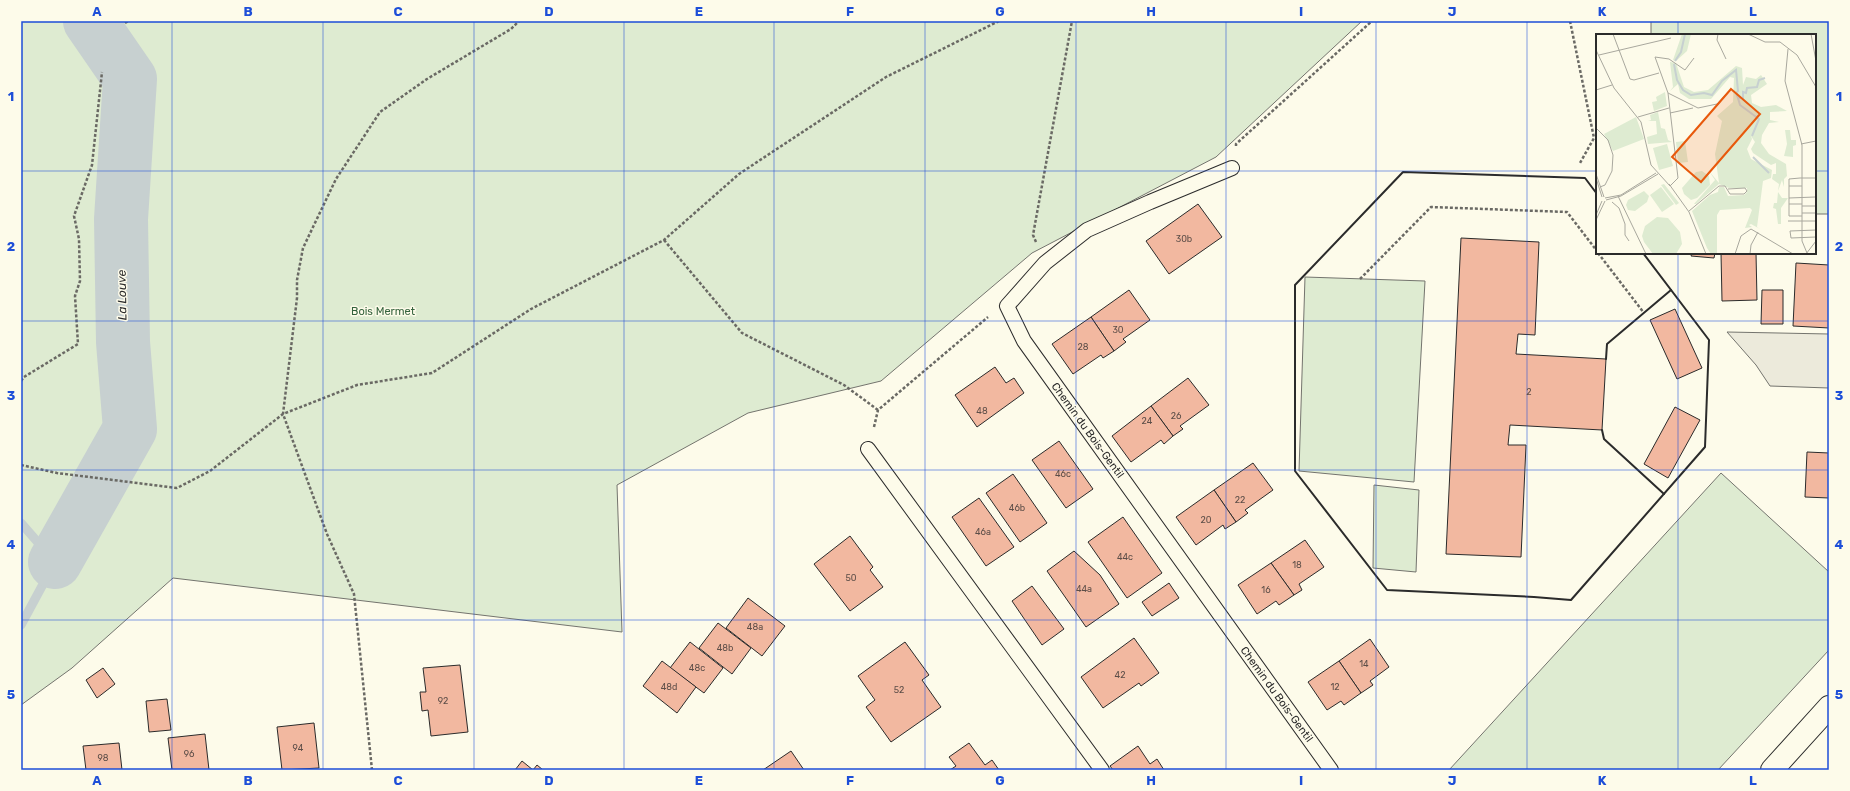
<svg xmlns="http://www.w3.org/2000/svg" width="1850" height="791" font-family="Rubik,sans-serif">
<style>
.green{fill:#deebd1;stroke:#74746e}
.parking{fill:#eceadb;stroke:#74746e}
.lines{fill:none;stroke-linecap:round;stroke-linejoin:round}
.stream{stroke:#c7d0d0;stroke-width:9}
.river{stroke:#c7d0d0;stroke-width:54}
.building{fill:#f2b8a0;stroke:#2b2b2b}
.service-casing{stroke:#2b2b2b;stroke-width:16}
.minor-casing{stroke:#2b2b2b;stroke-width:24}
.path{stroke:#6a6964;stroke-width:2.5;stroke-dasharray:3 2;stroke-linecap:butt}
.service{stroke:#fdfbea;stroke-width:14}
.minor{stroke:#fdfbea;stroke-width:22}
.wall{stroke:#2b2b2b;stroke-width:2}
.grid{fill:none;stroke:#1d4ed8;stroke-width:1;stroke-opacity:0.55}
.labels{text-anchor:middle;stroke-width:3;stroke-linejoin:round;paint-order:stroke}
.number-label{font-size:9px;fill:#5d4e48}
.park-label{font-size:11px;fill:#34623c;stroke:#fdfbea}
.street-label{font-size:11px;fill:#2b2b2b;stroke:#fdfbea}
.water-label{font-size:12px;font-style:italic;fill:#2b2b2b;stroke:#fdfbea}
.inset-river{fill:none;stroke:#c7d0d0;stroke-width:2}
.inset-road{fill:none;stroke:#a9a89e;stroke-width:1}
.view{fill:#e8590c;fill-opacity:0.15;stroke:#e8590c;stroke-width:2}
.inset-edge{fill:none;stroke:#2b2b2b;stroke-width:2}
.neatline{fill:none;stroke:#1d4ed8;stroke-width:1.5}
.grid-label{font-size:13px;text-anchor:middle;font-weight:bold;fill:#1d4ed8}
</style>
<rect width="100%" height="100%" fill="#fdfbea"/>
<g class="green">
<path d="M21,21H1362L1216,157L1032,253L881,381L748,413L617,485L622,632L173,578L72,668L21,705Z"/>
<path d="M1651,21H1829V214H1815V35H1651Z"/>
<path d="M1305,277L1425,281L1414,482L1299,471Z"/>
<path d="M1721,473L1829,572V650L1718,770H1449Z"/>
<path d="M1374,485L1419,490L1416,572L1373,568Z"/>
</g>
<path class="parking" d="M1727,332L1829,334V388L1770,386L1756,365Z"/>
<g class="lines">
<path class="stream" d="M21,523L55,562L21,625"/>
<path class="river" d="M55,562L130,429L123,342L121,219L130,79L90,21"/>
</g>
<g class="building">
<path d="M1198,204L1222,237L1169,274L1146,241Z"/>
<path d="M1461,238L1539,242L1535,335L1518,334L1516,354L1606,359L1602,430L1510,425L1508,445H1526L1521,557L1446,554Z"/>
<path d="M1692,253H1715L1714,258L1691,256Z"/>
<path d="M1721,253H1756L1757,300L1722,301Z"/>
<path d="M1796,263L1829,265V328L1793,326Z"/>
<path d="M1129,290L1150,320L1123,339L1126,342L1114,351L1091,317Z"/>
<path d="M1762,290H1783V324H1761Z"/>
<path d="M1675,309L1702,368L1677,379L1650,320Z"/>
<path d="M1091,317L1114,351L1103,358L1101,355L1073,374L1052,344Z"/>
<path d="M995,367L1006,383L1014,378L1024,393L977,427L955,395Z"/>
<path d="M1188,378L1209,405L1180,426L1183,429L1173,436L1151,406Z"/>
<path d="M1151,406L1173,436L1164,444L1161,440L1131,462L1112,436Z"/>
<path d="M1675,407L1700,420L1668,478L1644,464Z"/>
<path d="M1059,441L1093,489L1066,508L1032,460Z"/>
<path d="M1807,452L1829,453V498L1805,497Z"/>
<path d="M1253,463L1273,490L1245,510L1248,513L1236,522L1214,490Z"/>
<path d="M1013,474L1047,523L1020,542L986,493Z"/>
<path d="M1214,490L1236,522L1225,529L1223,525L1196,545L1176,517Z"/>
<path d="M979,498L1014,547L986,566L952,517Z"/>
<path d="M1123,517L1162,573L1127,598L1088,542Z"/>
<path d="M850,536L873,567L870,570L883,587L850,611L814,564Z"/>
<path d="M1305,540L1324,567L1299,584L1302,590L1294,595L1271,563Z"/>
<path d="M1074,551L1100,575L1119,604L1086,627L1047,571Z"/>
<path d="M1271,563L1294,595L1279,605L1276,601L1257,614L1238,585Z"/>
<path d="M1169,583L1179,598L1152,616L1142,602Z"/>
<path d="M1032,586L1064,629L1042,645L1012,601Z"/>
<path d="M748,598L785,626L762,656L726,628Z"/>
<path d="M718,623L751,648L732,674L699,648Z"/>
<path d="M1134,638L1159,673L1141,686L1139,683L1103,708L1081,677Z"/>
<path d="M1370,639L1389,667L1370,681L1373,685L1361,693L1339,661Z"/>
<path d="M690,642L723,668L704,693L670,668Z"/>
<path d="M905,642L929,675L922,680L941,707L891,742L866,707L875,700L858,676Z"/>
<path d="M662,661L696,687L677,713L643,686Z"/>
<path d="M1339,661L1361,693L1344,705L1341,701L1327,710L1308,682Z"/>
<path d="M460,665L468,732L431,736L428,710L422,711L420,692H426L423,668Z"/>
<path d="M103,668L115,684L97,698L86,680Z"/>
<path d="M167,699L171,730L149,732L146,701Z"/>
<path d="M314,723L319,768L282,770L277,727Z"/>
<path d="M205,734L209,770H172L168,738Z"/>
<path d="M119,743L122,770H86L83,746Z"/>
<path d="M969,743L985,765L992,760L999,770H950L956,766L949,757Z"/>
<path d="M1138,746L1150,764L1157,759L1164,770H1113L1110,766Z"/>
<path d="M791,751L804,770H763Z"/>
<path d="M522,761L533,770L537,765L543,770H515Z"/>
</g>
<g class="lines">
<defs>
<g id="service">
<path d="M1232,168L1150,202L1087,230L1045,263L1007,306L1024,341L1331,770"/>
<path d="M868,449L1102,770"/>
</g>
<path id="minor" d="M1772,770L1829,707"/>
</defs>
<use href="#service" class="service-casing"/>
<use href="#minor" class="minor-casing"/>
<g class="path">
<path d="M1570,21L1594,138L1580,163"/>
<path d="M125,23L128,21"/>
<path d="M1236,146V144L1372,21"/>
<path d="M664,240L742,333L844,385L878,410"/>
<path d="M1036,242L1033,235L1072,21"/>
<path d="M1598,253L1644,313"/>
<path d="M1360,279L1431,207L1567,212L1597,251"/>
<path d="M21,381L24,377L78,344L75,296L80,281L79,239L74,216L92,165L102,72"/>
<path d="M874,427L878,410L988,317"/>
<path d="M21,465L57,473L177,488L210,471L283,414L357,385L432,373L531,309L664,240L739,174L886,77L999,21"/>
<path d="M372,770L354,594L327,534L283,414L297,298V280L303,248L336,179L380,112L427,79L511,29L519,21"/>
</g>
<use href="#service" class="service"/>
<use href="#minor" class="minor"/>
<g class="wall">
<path d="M1597,194L1585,178L1403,172L1295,285V471L1387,590L1534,597L1571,600L1705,447L1709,340L1643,253"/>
<path d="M1606,359L1607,344L1671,290"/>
<path d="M1602,430L1604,439L1664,494"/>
</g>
</g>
<path class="grid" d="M172,21V770M323,21V770M474,21V770M624,21V770M774,21V770M925,21V770M1076,21V770M1226,21V770M1376,21V770M1527,21V770M1678,21V35M21,171H1597M1815,171H1829M1678,253V770M21,321H1829M21,470H1829M21,620H1829"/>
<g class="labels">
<g class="number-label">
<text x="1184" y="242">30b</text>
<text x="1118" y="333">30</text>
<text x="1083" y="350">28</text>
<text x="1529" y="395">2</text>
<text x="982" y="414">48</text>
<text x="1176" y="419">26</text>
<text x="1147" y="424">24</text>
<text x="1063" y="477">46c</text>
<text x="1240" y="503">22</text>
<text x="1017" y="511">46b</text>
<text x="1206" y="523">20</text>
<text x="983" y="535">46a</text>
<text x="1125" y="560">44c</text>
<text x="1297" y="568">18</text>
<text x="851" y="581">50</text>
<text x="1084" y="592">44a</text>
<text x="1266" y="593">16</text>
<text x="755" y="630">48a</text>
<text x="725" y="651">48b</text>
<text x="1364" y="667">14</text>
<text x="697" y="671">48c</text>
<text x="1120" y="678">42</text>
<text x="669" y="690">48d</text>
<text x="1335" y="690">12</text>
<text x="899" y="693">52</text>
<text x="443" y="704">92</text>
<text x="298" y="751">94</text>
<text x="189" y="757">96</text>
<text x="103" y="761">98</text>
</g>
<g class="park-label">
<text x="383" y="315">Bois Mermet</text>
</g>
<g class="street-label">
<text transform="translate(1088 430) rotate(54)" y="4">Chemin du Bois-Gentil</text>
<text transform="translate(1277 694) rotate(54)" y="4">Chemin du Bois-Gentil</text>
</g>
<g class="water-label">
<text transform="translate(122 295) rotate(-91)" y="4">La Louve</text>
</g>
</g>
<g transform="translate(1596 34)">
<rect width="220" height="220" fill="#fdfbea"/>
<path d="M86,0H95L91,17L80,27L77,26ZM74,28L80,29L88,53L98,58L112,56L140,32L146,34L147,51L150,43L160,45L165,41L171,50L155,61L156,69L165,73L180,71L191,77L174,78V86L183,88L173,89L166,101L165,109L173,120L190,130L191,142L188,145V153L186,146L182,157L183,150L176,145L177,140H180V129L175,131L157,119L155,115L159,108L155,102L156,105L151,115L155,125L176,136L175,144L167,147L161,193L164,195L155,190L153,191L156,193L149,194L156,176L154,174L124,176L121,181V220H115L111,214L96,177L114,161L122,158L123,153H128L132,162L148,161L151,158V154H133L123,150L100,170H98L119,146L113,137L123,149L119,120L126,87L121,82L137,68L138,44L134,43L115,65H93L84,59L82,50L74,57L77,53ZM69,58L71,72L58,77L56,68L61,67L60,63ZM62,78L65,94L69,95L72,106L76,108L52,110L51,103L61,100L60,87H52L55,86L54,81ZM40,83L48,105L17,117L8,100ZM189,96H194L195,106H200V111L197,112V123L188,122L191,110ZM89,107L92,128L82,129L80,108ZM71,110L77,132L63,136L57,114ZM106,137L113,142L114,151L101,164L95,166L88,160L86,154L100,138ZM68,150L83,169L80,171L65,151ZM65,153L78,170L66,178L54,161ZM48,157L53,162L51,168L39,177L32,176L30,171L32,166ZM182,158L186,164H192L185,174V190H182L180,175L177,174L178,169H181ZM61,183L72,184L84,198L86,210L80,220H57L48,208L46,202L49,192Z" fill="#deebd1"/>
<path class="inset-river" d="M79,27L85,18L89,0M78,30L81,46L87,56L95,61L108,59L116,61L126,47L140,36L142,57L140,59L142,64H147V58L150,59L151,54L161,53L163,46L169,44M142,64L144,71L163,85L156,102M157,123L173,139"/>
<path class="inset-road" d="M17,0L34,45L38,46L63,39M122,0L121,6L130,25M152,0L169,8H184L201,21L220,53M215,0L220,27M192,15L189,47L206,111V182H193V145L204,144H219L220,145M0,16L18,54L45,88L55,131L74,152M3,21L75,4M0,56L16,51M72,59L102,74L121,70L135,55M74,79L97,74M42,83L73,74M0,94L12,106L17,121L16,137L9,151L4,153M205,110L220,107M220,129V182M0,140L8,163M0,144L6,163M73,150L93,178L110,220M74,152L82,144L72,59L59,23L73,25L89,36L98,24M193,152H206M22,162L50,220M9,164L25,161L60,139M193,164L219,163M10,166L25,162L62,140M16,168L23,174L29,190V201L33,207M193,170H206M206,172H219M93,177L123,152H129L134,160H148L151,157L149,154L132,155M206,179H220M0,181L6,167M206,182V207L211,219M0,186L9,167M192,187H220M220,196L194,197L195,204L220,203M139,220L145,202L155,195L197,220M154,220L155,211L162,198M210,220L220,207"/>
<path class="view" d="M135,55L164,80L105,148L76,123Z"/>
<rect width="220" height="220" class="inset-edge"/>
</g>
<rect width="1850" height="791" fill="none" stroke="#fdfbea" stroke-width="44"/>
<rect x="22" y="22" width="1806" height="747" class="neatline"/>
<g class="grid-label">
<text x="97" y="16">A</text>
<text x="248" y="16">B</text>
<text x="398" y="16">C</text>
<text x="549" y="16">D</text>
<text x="699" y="16">E</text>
<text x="850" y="16">F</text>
<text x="1000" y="16">G</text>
<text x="1151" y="16">H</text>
<text x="1301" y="16">I</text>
<text x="1452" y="16">J</text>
<text x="1602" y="16">K</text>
<text x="1753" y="16">L</text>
<text x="11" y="101">1</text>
<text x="1839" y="101">1</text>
<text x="11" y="251">2</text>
<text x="1839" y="251">2</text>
<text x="11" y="400">3</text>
<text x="1839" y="400">3</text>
<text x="11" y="549">4</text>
<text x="1839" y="549">4</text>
<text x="11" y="699">5</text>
<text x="1839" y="699">5</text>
<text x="97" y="785">A</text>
<text x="248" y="785">B</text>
<text x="398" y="785">C</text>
<text x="549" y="785">D</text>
<text x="699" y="785">E</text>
<text x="850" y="785">F</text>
<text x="1000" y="785">G</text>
<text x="1151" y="785">H</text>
<text x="1301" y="785">I</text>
<text x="1452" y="785">J</text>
<text x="1602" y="785">K</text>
<text x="1753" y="785">L</text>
</g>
</svg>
